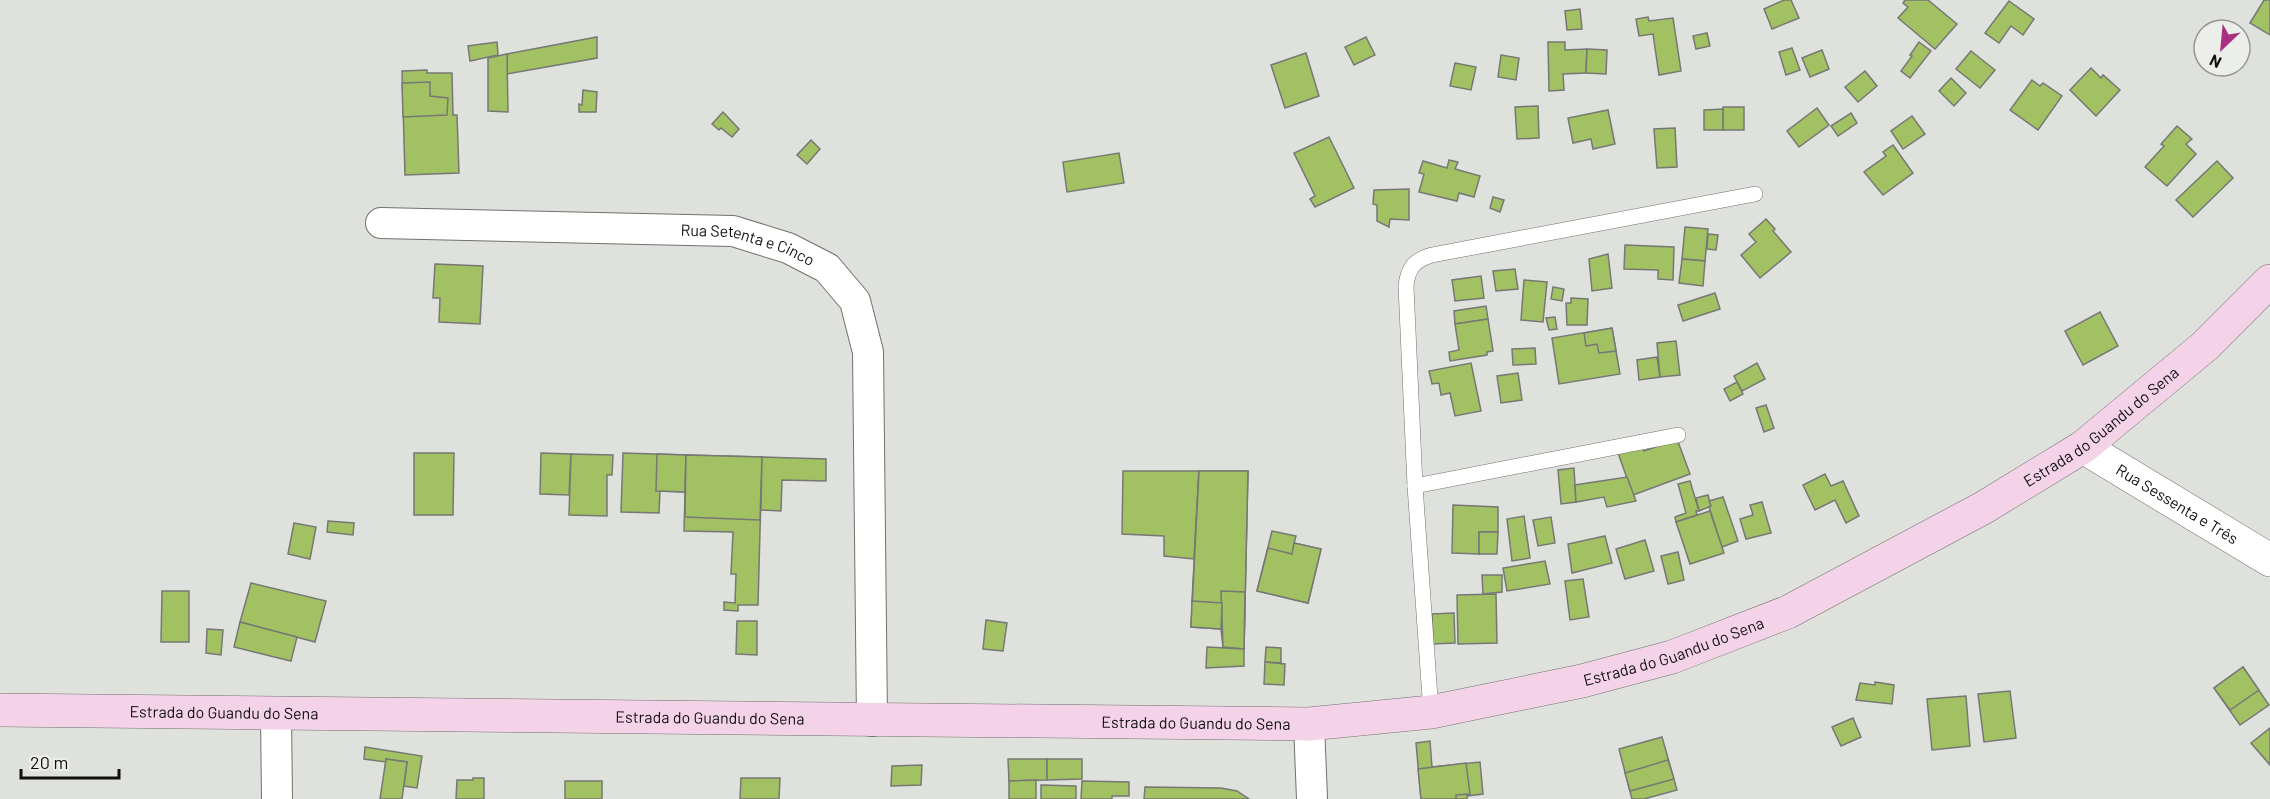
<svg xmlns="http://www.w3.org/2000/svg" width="2270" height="799" font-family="Barlow,sans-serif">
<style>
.building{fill:#a1c162;stroke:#777875;stroke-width:1.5}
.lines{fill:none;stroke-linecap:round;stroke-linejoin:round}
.service-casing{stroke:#70726e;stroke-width:16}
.minor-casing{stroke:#70726e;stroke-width:32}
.tertiary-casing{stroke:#70726e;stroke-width:34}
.secondary-casing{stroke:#70726e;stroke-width:34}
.service{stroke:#fff;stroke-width:15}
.minor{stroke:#fff;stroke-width:30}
.tertiary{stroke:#fff;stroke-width:33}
.secondary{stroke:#f4d3e8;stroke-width:33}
.labels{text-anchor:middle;stroke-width:5;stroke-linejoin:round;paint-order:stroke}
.street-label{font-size:16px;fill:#0f100f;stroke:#eceeea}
</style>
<rect width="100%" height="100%" fill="#dfe1dd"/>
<g class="building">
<path d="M1784,0H1791L1799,18L1772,29L1764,9Z"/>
<path d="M1905,0H1928L1957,24L1935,49L1898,18L1908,7L1903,3Z"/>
<path d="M2264,0H2270V35L2250,23Z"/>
<path d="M2009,1L2034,19L2023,35L2011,26L1999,43L1985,33Z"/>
<path d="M1580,9L1582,29L1567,30L1565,11Z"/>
<path d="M1648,17L1649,21L1673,18L1681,71L1659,75L1653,34L1639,36L1636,19Z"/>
<path d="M1707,33L1710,46L1696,49L1693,36Z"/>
<path d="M597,37V58L507,74V54Z"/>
<path d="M1366,37L1375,55L1354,65L1345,47Z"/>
<path d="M497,42L498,55L470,61L468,46Z"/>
<path d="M1548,42H1565V50L1587,49L1586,73L1563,74L1564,90L1549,91Z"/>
<path d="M1919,42L1931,51L1910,78L1901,71L1912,56L1910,55Z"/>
<path d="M1792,48L1800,70L1786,75L1779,52Z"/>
<path d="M1587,49L1607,50L1606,74L1586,73Z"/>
<path d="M1822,50L1829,69L1810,77L1802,58Z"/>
<path d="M1971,51L1995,70L1980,88L1956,69Z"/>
<path d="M1306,53L1319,96L1285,108L1271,65Z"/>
<path d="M507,54L508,112L488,111V58Z"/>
<path d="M1501,55L1519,58L1516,80L1498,77Z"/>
<path d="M1455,63L1476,67L1471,90L1450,86Z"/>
<path d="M2091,68L2101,78L2103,75L2120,90L2096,116L2070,90Z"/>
<path d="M427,70V73H452L453,115H457L459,173L405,175L402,71Z"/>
<path d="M1865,71L1877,86L1858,102L1845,87Z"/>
<path d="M1951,78L1966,93L1954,106L1939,91Z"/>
<path d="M2032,80L2040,86L2043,83L2062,96L2038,130L2010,110Z"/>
<path d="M430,82V96L448,98L447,115L403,117L402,83Z"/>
<path d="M583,90L597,92L596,112H579V104L582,105Z"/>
<path d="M1538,106L1539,138L1517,139L1515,107Z"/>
<rect x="1723" y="107" width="21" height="23"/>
<path d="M1817,108L1829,125L1799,147L1787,131Z"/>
<path d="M1723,109V130H1704V110Z"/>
<path d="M1608,110L1615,144L1593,149L1591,139L1573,143L1568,118Z"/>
<path d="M723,112L739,129L732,137L721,128L719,130L712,124Z"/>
<path d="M1851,113L1857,123L1838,136L1831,126Z"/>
<path d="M1912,116L1925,134L1903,149L1891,131Z"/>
<path d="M2177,126L2192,139L2186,144L2196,154L2167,186L2145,167L2164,146L2161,144Z"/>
<path d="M1675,128L1677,167L1657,168L1654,129Z"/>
<path d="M1329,137L1354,188L1315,207L1310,199L1315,196L1294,153Z"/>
<path d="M811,140L820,149L807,164L797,155Z"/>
<path d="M1893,145L1913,173L1883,195L1864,172L1886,156L1883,152Z"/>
<path d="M1119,153L1124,183L1067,192L1063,162Z"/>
<path d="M1449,160L1458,162L1455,169L1480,176L1474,197L1459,193L1457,201L1419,192L1424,174L1419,173L1423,161L1447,168Z"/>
<path d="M2217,161L2233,178L2193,217L2176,200Z"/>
<path d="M1409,189V220L1390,219L1389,227L1377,221V205L1373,204L1374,190Z"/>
<path d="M1493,197L1504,200L1500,212L1490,208Z"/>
<path d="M1766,219L1775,229L1773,231L1791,252L1760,278L1741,255L1756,242L1749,234Z"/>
<path d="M1685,227L1708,229L1705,261L1682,259Z"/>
<path d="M1708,234L1718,235L1716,250L1707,249Z"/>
<path d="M1625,245L1674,247L1673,280L1658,279V270L1624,269Z"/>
<path d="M1608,254L1612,288L1592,291L1589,259Z"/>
<path d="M1682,259L1705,261L1703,286L1679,283Z"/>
<path d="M435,264L483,266L480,324L439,322L440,298H433Z"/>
<path d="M1515,269L1518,289L1496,291L1493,271Z"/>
<path d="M1481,276L1484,298L1455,301L1452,280Z"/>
<path d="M1524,280L1547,282L1543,322L1521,320Z"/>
<path d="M1553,287L1564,289L1562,301L1551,299Z"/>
<path d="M1715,293L1720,309L1683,321L1678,305Z"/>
<path d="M1571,298L1588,299L1587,325H1567L1566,303H1571Z"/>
<path d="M1486,306L1488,319L1455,324L1454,311Z"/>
<path d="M2100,312L2118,346L2083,365L2065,331Z"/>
<path d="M1555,317L1557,329L1549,330L1546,318Z"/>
<path d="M1488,319L1493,351L1487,352V355L1450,361L1449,352L1459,350L1455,324Z"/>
<path d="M1612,328L1620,374L1559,384L1552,338Z"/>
<path d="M1612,328L1616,351L1599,353L1597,344L1586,346L1584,333Z"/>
<path d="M1676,341L1680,375L1660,377L1657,343Z"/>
<path d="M1535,348L1536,364L1513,365L1512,349Z"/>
<path d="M1657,357L1660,377L1639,380L1637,360Z"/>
<path d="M1471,363L1481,411L1455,416L1450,393L1441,395L1439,383L1432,384L1429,371Z"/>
<path d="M1757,363L1765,379L1742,391L1734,376Z"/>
<path d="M1518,373L1522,400L1501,403L1497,376Z"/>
<path d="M1737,382L1743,394L1730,401L1724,389Z"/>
<path d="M1766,405L1774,428L1764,432L1756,408Z"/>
<path d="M1677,439L1690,474L1633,495L1618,453L1641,445L1644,451Z"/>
<path d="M414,453H454L453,515H414Z"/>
<path d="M541,453L571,454L569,495L540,494Z"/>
<path d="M623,453L686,455L685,492L660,491L659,513L621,512Z"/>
<path d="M571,454L613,455L612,475H607V516L569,515Z"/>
<path d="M657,454L686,455L685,492L656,491Z"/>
<path d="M686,455L762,457L758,605H738V611L724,610V602L735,603L736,574H731L733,532L684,531Z"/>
<path d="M686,455L762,457L760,520L685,517Z"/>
<path d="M762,457L826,459V481L782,480L781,511L761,510Z"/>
<path d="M1574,468L1576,502L1561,504L1558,470Z"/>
<path d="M1123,471H1199L1194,559L1164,556V536L1122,534Z"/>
<path d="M1199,471H1248L1244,649L1223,647L1222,603L1192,601Z"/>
<path d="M1199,471H1248L1244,649L1223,647L1221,629L1191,627Z"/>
<path d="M1825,474L1831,486L1843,481L1859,516L1846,523L1835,500L1815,510L1803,485Z"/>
<path d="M1627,477L1636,501L1607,507L1604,497L1576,502L1575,485Z"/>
<path d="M1690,481L1699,511H1696L1697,515L1676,522L1675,517L1686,513L1678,484Z"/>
<path d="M1708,495L1711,506L1699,511L1696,498Z"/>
<path d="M1723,497L1738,541L1722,547L1709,507L1711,506L1709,501Z"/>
<path d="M1762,502L1771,533L1746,539L1740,519L1753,515L1750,505Z"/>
<path d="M1453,505L1498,507V532H1479V554L1452,553Z"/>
<path d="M1710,511L1724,553L1690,564L1676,522Z"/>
<path d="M1524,516L1530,558L1512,561L1507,519Z"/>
<path d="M1551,517L1555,543L1538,546L1533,520Z"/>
<path d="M328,521L354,523L353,535L327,532Z"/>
<path d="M294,523L316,527L310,559L288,554Z"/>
<path d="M1272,531L1296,536L1294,543L1321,549L1308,603L1257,591Z"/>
<path d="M1479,532H1498L1497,554H1479Z"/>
<path d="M1605,536L1612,563L1572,573L1568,544Z"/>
<path d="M1645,540L1654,571L1625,579L1616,549Z"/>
<path d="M1294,543L1321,549L1308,603L1257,591L1268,548L1292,554Z"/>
<path d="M1678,552L1684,580L1668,584L1661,556Z"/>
<path d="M1545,561L1550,584L1507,591L1503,568Z"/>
<path d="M1482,575H1502V592L1483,594Z"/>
<path d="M1583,579L1589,617L1570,620L1565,581Z"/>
<path d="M251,583L326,601L315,642L240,622Z"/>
<path d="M162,591H189V642H161Z"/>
<path d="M1221,591L1245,592L1244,649L1223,647Z"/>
<path d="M1496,594L1497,643L1458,644L1457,595Z"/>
<path d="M1192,601L1222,603L1221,629L1191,627Z"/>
<path d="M1454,613L1455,643L1433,644L1432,614Z"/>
<path d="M986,620L1007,623L1003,651L983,649Z"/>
<path d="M737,621H757V655L736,654Z"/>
<path d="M240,622L297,637L291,661L234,647Z"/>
<path d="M207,629L223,630L221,655L206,653Z"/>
<path d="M1207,647L1244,649V666L1206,668Z"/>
<path d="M1266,647L1281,648V663L1265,662Z"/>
<path d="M1265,662L1285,664L1284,685L1264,684Z"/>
<path d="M2243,667L2269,705L2240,725L2214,688Z"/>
<path d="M2243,667L2259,690L2230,710L2214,688Z"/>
<path d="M1875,682L1894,685L1892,704L1856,700L1860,683L1875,685Z"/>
<path d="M2010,691L2016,738L1984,742L1978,694Z"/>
<path d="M1966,696L1970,746L1932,750L1927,699Z"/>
<path d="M1853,718L1861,737L1841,746L1832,727Z"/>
<path d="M2270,728V765L2251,743Z"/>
<path d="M1662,737L1677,790L1644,799H1632L1619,749Z"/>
<path d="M1430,741L1432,767L1480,762L1483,794L1467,796V799H1421L1416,743Z"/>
<path d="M365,747L422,756L417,788L404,786L407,762L386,759V762L364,759Z"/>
<path d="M386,759L407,762L402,799H380Z"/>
<path d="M1008,759H1047V780L1009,781Z"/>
<path d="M1047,759H1082V779L1047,780Z"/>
<path d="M1668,760L1674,779L1630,791L1625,773Z"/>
<path d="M1466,763L1470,794L1456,795V799H1421L1418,769Z"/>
<path d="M922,765L921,785L891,786L892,766Z"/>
<path d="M473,778H484V799H456L457,780H473Z"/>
<path d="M741,778H780L779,799H740Z"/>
<path d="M1036,780V799H1009V781Z"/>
<rect x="565" y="781" width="37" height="18"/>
<path d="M1082,781L1129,782V796H1112V799H1081Z"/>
<path d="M1041,785L1076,786V799H1041Z"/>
<path d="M1145,787L1221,788L1237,791L1249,799H1144Z"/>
</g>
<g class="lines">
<defs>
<g id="service">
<path d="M1415,486L1678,435"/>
<path d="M1431,712L1415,486L1406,286C1408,268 1414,260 1432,255L1755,194"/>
</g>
<g id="minor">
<path id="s1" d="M381,223L733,231L788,248L827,268L855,301L868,352L872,721"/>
<path d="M276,714L277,799"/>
<path d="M1309,724L1312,799"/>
</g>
<g id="tertiary">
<path id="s2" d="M2083,447L2270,560"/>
</g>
<g id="secondary">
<path id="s3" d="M0,710L1309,724L1431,712L1582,681L1672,657L1788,612L1983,508L2083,447L2205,346L2270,281"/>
</g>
</defs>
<use href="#service" class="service-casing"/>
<use href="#minor" class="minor-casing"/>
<use href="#tertiary" class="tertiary-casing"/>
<use href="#secondary" class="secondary-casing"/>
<use href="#service" class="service"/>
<use href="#minor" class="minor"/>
<use href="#tertiary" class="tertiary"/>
<use href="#secondary" class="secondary"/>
</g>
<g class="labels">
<g class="street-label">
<text dy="6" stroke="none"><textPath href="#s1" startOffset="369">Rua Setenta e Cinco</textPath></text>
<text dy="6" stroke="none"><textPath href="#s3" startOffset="2168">Estrada do Guandu do Sena</textPath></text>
<text dy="6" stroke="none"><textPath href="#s2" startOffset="110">Rua Sessenta e Três</textPath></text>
<text dy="6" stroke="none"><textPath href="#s3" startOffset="1682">Estrada do Guandu do Sena</textPath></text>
<text dy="6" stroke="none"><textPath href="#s3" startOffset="224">Estrada do Guandu do Sena</textPath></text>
<text dy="6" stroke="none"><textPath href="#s3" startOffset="710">Estrada do Guandu do Sena</textPath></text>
<text dy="6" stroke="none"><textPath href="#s3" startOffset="1196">Estrada do Guandu do Sena</textPath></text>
</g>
</g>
<g transform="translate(2222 48) rotate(206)"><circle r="28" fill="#eceeea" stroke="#949592" stroke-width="1.5"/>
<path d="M0-4.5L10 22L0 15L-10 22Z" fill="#aa3084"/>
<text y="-9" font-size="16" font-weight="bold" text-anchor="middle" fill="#0f100f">N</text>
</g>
<path d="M21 769v9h98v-9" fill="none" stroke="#0f100f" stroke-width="3"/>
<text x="30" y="769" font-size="18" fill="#0f100f" stroke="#eceeea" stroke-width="4.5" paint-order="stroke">20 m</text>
</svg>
